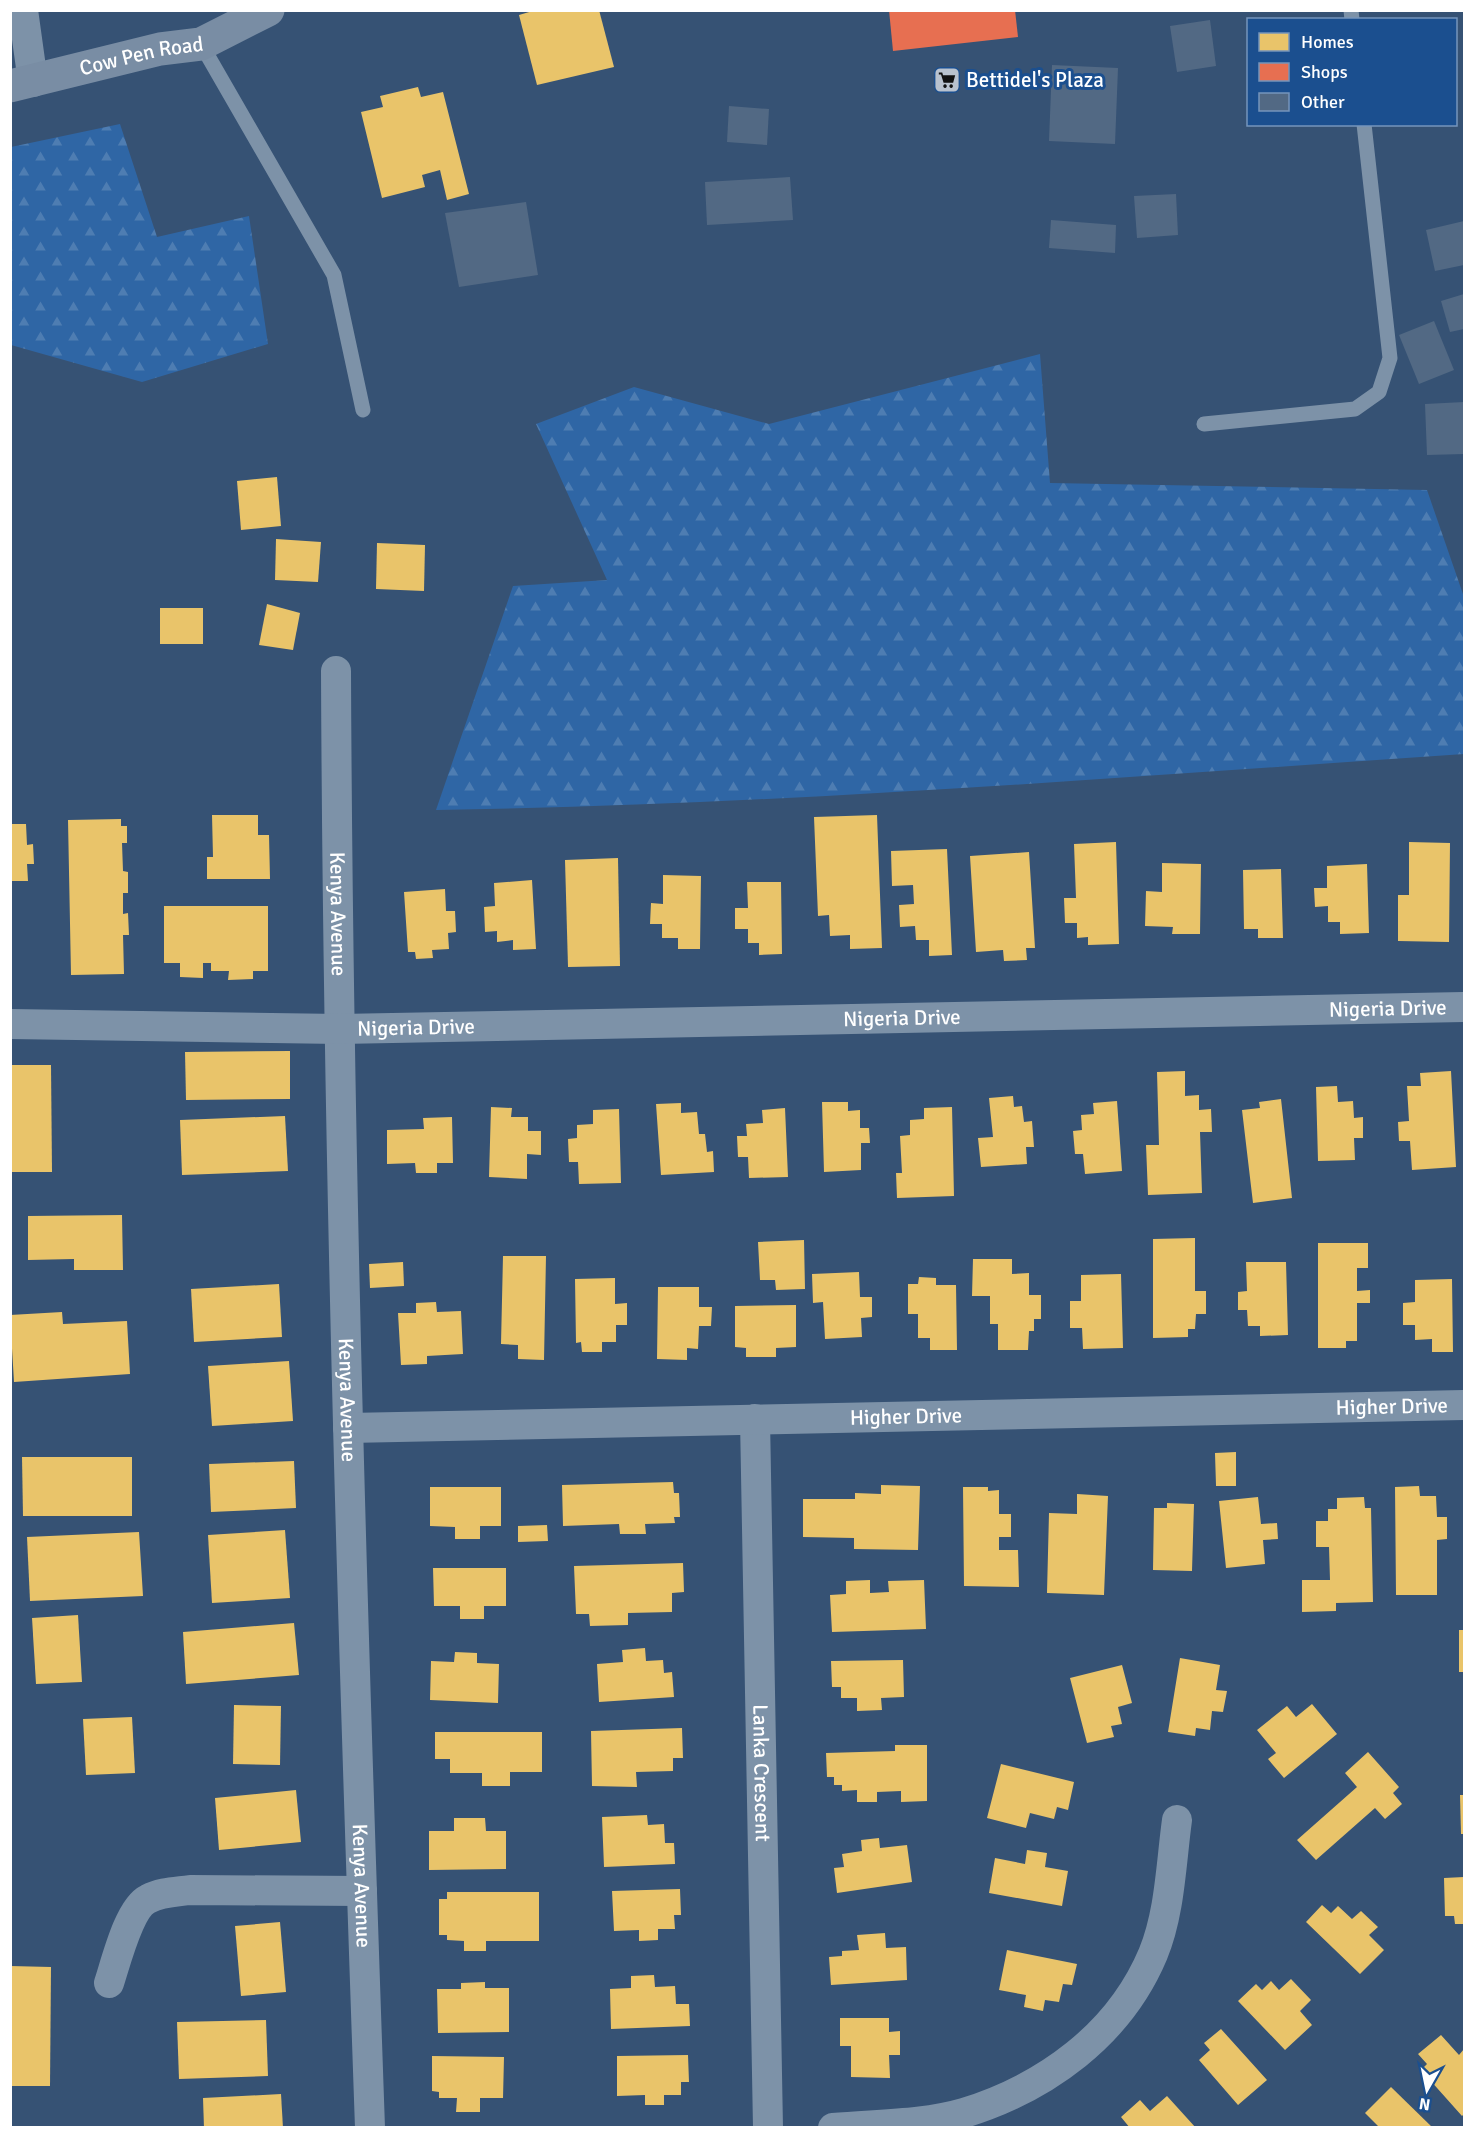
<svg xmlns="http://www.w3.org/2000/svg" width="1475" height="2138" font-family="Signika,sans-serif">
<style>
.forest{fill:url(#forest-firs)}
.homes{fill:#e9c46a}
.shops{fill:#e76f51}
.building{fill:#526984}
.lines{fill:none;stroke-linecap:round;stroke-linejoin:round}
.service{stroke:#7d92a8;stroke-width:15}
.minor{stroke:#7d92a8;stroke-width:30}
.secondary{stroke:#798da4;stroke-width:33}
.labels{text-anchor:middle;stroke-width:6;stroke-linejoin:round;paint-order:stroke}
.street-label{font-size:21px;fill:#fff;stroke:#1b4f8f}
.poi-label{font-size:21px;fill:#fff;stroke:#1b4f8f;text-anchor:start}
</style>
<defs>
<pattern id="forest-firs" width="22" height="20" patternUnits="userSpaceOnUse" patternTransform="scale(1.5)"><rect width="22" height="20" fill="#2f66a5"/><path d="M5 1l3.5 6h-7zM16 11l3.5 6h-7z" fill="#4e7db2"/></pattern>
</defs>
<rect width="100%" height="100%" fill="#365274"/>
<g class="forest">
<path d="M120,124L157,237L249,216L268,344L142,382L11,345V147Z"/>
<path d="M1040,354L1050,483L1427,490L1464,597V754C1122,777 779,805 436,810L513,586L607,580L536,424L634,387L769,424Z"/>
</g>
<g class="homes">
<path d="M536,10H599L614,67L537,85L519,15Z"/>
<path d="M418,87L421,97L443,92L469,194L447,200L440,170L422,175L425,187L382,198L361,112L383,107L380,96Z"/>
<path d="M277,477L281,526L241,530L237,481Z"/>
<path d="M276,539L321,542L318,582L275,580Z"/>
<path d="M377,543L425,545L424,591L376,589Z"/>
<path d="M267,604L300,613L293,650L259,645Z"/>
<rect x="160" y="608" width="43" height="36"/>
<path d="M212,815H258V835H269L270,879H207V857H213Z"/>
<path d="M877,815L882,948L850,949V935L830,936L829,915L818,916L814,817Z"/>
<path d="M121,819V826H127V843H122L123,871L128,872V893H123V914L128,913L129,935H123L124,974L71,975L68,820Z"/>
<path d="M10,824H26L27,845L33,844L34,864H27L28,881H10Z"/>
<path d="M1116,842L1119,944L1088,945V937L1077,938V923H1065L1064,898H1076L1074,844Z"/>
<path d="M1409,842L1450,843L1449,942L1398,941V895H1409Z"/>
<path d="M947,849L952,955L929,956V940H916L915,926L900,927L899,905L914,904L913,885L892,886L891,851Z"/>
<path d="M1029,852L1035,948H1026L1027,960L1004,961L1003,950L976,952L970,856Z"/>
<path d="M618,858L620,966L568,967L565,860Z"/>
<path d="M1162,863L1201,864L1200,934H1172L1173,927L1145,926L1146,891L1162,892Z"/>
<path d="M1367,864L1369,933L1340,934V922H1328V906L1315,907L1314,888H1327V866Z"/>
<path d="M1281,869L1283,938H1258V929H1244L1243,870Z"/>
<path d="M663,875L701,876L700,949H678V938H662V924H650L651,903L663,904Z"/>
<path d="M532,880L536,949L513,950V940L497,942V931L485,932L484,907L495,906L494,883Z"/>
<path d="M747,882H781L782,954L759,955V943H748V929H735V908H748Z"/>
<path d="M445,889L446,911H455L456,932L448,933L449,949L432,950L433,958L416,959L415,952H408L404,892Z"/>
<path d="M164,906H268V971H253V979L228,980L229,971H211V963H203V978L180,977V963H164Z"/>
<path d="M290,1051V1099L186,1100L185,1052Z"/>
<path d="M10,1065H51L52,1172H10Z"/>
<path d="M1185,1071V1096L1199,1095V1110L1211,1109L1212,1132H1200L1202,1193L1148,1195L1146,1145H1159L1157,1072Z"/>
<path d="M1451,1071L1456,1167L1412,1170L1410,1141H1399L1398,1122L1409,1121L1407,1086H1421L1420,1073Z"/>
<path d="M1337,1086L1338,1102L1353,1101L1354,1118L1363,1117V1138H1354L1355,1160L1318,1161L1316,1087Z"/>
<path d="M1013,1096L1014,1107L1022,1106L1024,1122L1032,1121L1034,1147H1026L1027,1164L981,1167L978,1138L993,1137L989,1098Z"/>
<path d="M1281,1099L1292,1198L1253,1203L1242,1110L1260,1108L1259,1102Z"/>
<path d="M1117,1101L1122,1171L1085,1174L1083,1154H1075L1073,1131L1082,1130L1081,1115L1094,1114L1093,1103Z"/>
<path d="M822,1102H848V1111L860,1110V1128H869L870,1143H861V1170L824,1172Z"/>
<path d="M681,1103V1113L697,1112L699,1134H705L707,1152L713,1151L714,1172L661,1175L656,1104Z"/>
<path d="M491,1107L512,1108L511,1117H528V1131H541V1155L527,1154V1179L489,1177Z"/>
<path d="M952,1107L954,1196L897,1198L896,1173H902L900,1136L910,1135V1120L924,1119V1108Z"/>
<path d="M785,1108L788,1177L749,1178L748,1157H738L737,1136H747L746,1124L763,1123L762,1110Z"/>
<path d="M619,1109L621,1183L579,1184L578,1162H569L568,1139L577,1138V1125L593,1124V1110Z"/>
<path d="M285,1116L288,1171L182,1175L180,1120Z"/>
<path d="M452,1117L453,1163H437V1173H416L415,1163L387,1164V1130L424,1129L423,1118Z"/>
<path d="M122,1215L123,1270H74V1259L28,1260V1216Z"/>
<path d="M1195,1238V1291H1206V1314H1196L1195,1329H1188V1337L1153,1338V1239Z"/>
<path d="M804,1240L805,1289L776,1290L775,1280H760L758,1242Z"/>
<path d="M1318,1243H1368V1268H1357V1291L1370,1290V1303H1357V1341H1346V1348H1318Z"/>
<path d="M503,1256H546L544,1360L518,1359V1345L501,1344Z"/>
<path d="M973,1259H1012V1274L1029,1273V1295H1041V1319H1034V1331H1029L1028,1350H998V1324H990V1296H972Z"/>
<path d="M403,1262L404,1286L370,1288L369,1264Z"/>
<path d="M1246,1262H1286L1288,1335L1260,1336V1326H1248L1247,1310H1238V1292L1247,1291Z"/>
<path d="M859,1272L860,1297H872V1317L861,1318L862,1337L825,1339L823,1302L813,1303L812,1274Z"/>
<path d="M1121,1274L1123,1348L1083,1349L1082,1328H1070V1301H1081V1275Z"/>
<path d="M919,1277L936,1278V1285H956L957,1350H930V1338H918V1314H908V1284H918Z"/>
<path d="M615,1278V1304L627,1303V1325H616V1342H602V1352H582L581,1342L576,1343L575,1279Z"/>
<path d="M1452,1279L1453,1352H1432V1339L1415,1340V1325H1403V1303L1415,1302V1280Z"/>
<path d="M279,1284L282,1337L194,1342L191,1289Z"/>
<path d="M658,1287H699V1307H712L711,1326H699L698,1349L687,1348V1360L657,1359Z"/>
<path d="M436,1302L437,1312L461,1311L463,1354L427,1356V1364L401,1365L398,1313H416V1303Z"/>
<path d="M796,1305V1347L776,1348V1357H746V1348L735,1347V1306Z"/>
<path d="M62,1312L63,1324L127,1321L130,1374L14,1382L10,1315Z"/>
<path d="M289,1361L293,1421L212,1426L208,1366Z"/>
<path d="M1236,1452V1486H1216L1215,1453Z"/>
<path d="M22,1457H132V1516H23Z"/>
<path d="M294,1461L296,1508L211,1512L209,1464Z"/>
<path d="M673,1482L674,1493H679L680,1517H674L675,1523L645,1524L646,1534H620L619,1524L563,1526L562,1485Z"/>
<path d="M881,1485L920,1486L918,1550L854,1549V1538L803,1537V1499H855V1493L881,1494Z"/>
<path d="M1419,1486L1420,1496H1436L1437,1517H1447V1539L1437,1540V1595H1396L1395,1487Z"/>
<path d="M430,1487H501V1526H480V1539H455V1527L430,1526Z"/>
<path d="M963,1487H988V1491L999,1490V1514H1011V1537H999V1550H1018L1019,1587L964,1586Z"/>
<path d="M1077,1494L1108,1496L1104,1595L1047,1593L1049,1513L1077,1514Z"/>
<path d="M1258,1497L1261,1524L1277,1523L1278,1539L1263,1540L1265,1564L1226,1568L1219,1501Z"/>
<path d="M1364,1497L1365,1508H1371L1373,1602L1336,1603V1611L1302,1612V1580H1330L1329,1547H1316V1521H1328V1509H1337V1498Z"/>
<path d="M1167,1503L1194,1504L1192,1571L1153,1570L1154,1508H1167Z"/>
<path d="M547,1525L548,1541L518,1542V1526Z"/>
<path d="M285,1530L290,1598L212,1603L208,1535Z"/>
<path d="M139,1532L143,1596L30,1601L27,1537Z"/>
<path d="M683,1563L684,1592L672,1593V1612L628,1613V1625L590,1626L589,1614H576L574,1566Z"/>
<path d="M433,1568H506V1606H484V1619H460V1606H434Z"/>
<path d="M870,1580V1593L889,1592L888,1581L924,1580L926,1629L832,1632L830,1595L846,1594V1581Z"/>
<path d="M78,1615L82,1682L36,1684L32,1618Z"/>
<path d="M294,1623L299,1675L186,1684L183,1632Z"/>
<rect x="1459" y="1630" width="5" height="42"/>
<path d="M645,1648L646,1661L663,1660L664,1673L672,1672L674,1697L599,1702L597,1664L623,1662L622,1650Z"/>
<path d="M455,1652L477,1653V1663L499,1664L498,1703L430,1700L431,1661L454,1662Z"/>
<path d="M1180,1658L1220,1665L1216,1690L1227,1691L1223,1712L1212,1711L1210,1730L1196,1728L1195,1736L1168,1732Z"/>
<path d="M903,1660L904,1697L881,1698L882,1710L857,1711V1698H841V1687H832L831,1661Z"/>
<path d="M1122,1665L1132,1703L1118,1707L1122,1724L1111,1726L1114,1737L1087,1743L1070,1678Z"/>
<path d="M1312,1704L1337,1734L1284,1778L1268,1759L1276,1753L1257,1730L1287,1706L1296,1717Z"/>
<path d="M234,1705L281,1706L280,1765L233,1764Z"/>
<path d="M132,1717L135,1773L86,1775L83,1719Z"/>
<path d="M682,1728L683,1758H673V1771L636,1772L637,1787L592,1786L591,1731Z"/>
<path d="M435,1732H542V1772H510V1786H482V1773H450V1759H435Z"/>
<path d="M895,1745H927V1801L901,1802V1791L877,1792V1802H857V1790L842,1791V1785H834V1777H827L826,1753L895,1751Z"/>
<path d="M1368,1752L1399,1787L1393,1793L1402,1804L1385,1819L1375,1808L1316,1860L1297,1840L1357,1787L1345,1773Z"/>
<path d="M1001,1764L1074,1782L1068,1810L1057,1807L1054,1819L1030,1813L1026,1828L987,1818Z"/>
<path d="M296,1790L301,1842L219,1850L215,1798Z"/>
<path d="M1460,1795H1464V1834H1461Z"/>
<path d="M647,1815L648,1825L664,1824L665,1843H674L675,1864L604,1867L602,1817Z"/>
<path d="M454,1818H485L486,1831H506V1869L429,1870V1831H454Z"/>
<path d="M879,1838L880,1848L907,1845L912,1882L837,1893L834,1868L844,1867L842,1854L862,1851L861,1840Z"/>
<path d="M1027,1850L1047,1853L1045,1867L1068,1871L1062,1906L989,1893L995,1858L1025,1864Z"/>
<path d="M1464,1877V1924H1455L1454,1916H1445L1444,1878Z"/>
<path d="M680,1889L681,1915H674L675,1929H658V1940L639,1941V1930L614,1931L612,1891Z"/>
<path d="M447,1892H539V1941H486V1951H464V1941L447,1940V1935H439V1899H447Z"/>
<path d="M1322,1905L1331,1913L1338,1906L1352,1919L1361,1911L1378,1927L1369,1935L1384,1950L1360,1974L1306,1922Z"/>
<path d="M280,1922L286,1992L241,1996L235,1926Z"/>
<path d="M885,1933L886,1948L906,1947L907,1980L831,1985L829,1957L842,1956V1951L859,1950L857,1935Z"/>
<path d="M1007,1950L1077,1964L1072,1985L1063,1984L1059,2002L1045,2000L1043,2011L1024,2007L1026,1995L999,1990Z"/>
<path d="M10,1966L51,1967L50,2086H10Z"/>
<path d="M654,1975L655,1987L675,1986L676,2004H689L690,2026L611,2029L610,1989L631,1988V1976Z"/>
<path d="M1291,1979L1311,2000L1300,2011L1312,2025L1285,2050L1238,2001L1256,1984L1262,1990L1271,1981L1279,1990Z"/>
<path d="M485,1982V1988H509V2032L438,2033L437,1989H461V1983Z"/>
<path d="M840,2018H889V2032L900,2031V2055H889L890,2078L851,2077V2046H840Z"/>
<path d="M266,2020L268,2076L179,2079L177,2022Z"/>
<path d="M1221,2029L1267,2080L1238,2105L1199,2060L1210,2050L1204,2043Z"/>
<path d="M1441,2035L1459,2055L1464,2049V2114L1462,2116L1421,2070L1427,2064L1418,2054Z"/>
<path d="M688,2055L689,2082H681V2095H664V2105H645V2095L617,2096V2056Z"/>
<path d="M432,2056L504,2057L503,2098H480V2112H456L457,2098H439V2092L432,2091Z"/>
<path d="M1391,2087L1433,2128H1380L1365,2113Z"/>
<path d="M281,2094L283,2128H204L203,2098Z"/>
<path d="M1167,2096L1196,2128H1130L1121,2117L1140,2100L1150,2111Z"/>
</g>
<path class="shops" d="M889,10H1015L1018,37L893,51Z"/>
<g class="building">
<path d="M1210,20L1216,66L1177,72L1170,26Z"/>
<path d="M1052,65L1118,68L1115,144L1049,141Z"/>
<path d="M729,106L769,109L767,145L727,142Z"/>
<path d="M790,177L793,220L707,225L705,182Z"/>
<path d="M1176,194L1178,235L1137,238L1134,196Z"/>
<path d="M526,202L538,275L459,287L445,213Z"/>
<path d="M1051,220L1116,225L1115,253L1049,248Z"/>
<path d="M1464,221V265L1435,271L1426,230Z"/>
<path d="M1464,294V329L1450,332L1441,301Z"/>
<path d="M1434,321L1454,370L1419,384L1399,335Z"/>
<path d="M1464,402V454L1427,455L1425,404Z"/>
</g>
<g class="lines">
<g class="service">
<path d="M1351,10L1352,20"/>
<path d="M201,44L334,275L363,410"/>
<path d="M1204,424L1355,409L1379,392L1390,358L1364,124"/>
</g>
<g class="minor">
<path d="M23,10L33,82"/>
<path id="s1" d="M336,671C338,1157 353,1642 370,2128"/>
<path id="s2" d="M10,1024L340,1029L1464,1007"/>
<path id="s3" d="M755,1419L768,2128"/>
<path id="s4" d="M348,1428L1464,1405"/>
<path d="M109,1983C116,1962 129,1908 148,1899C161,1892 176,1892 190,1890L362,1891"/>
<path d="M833,2128C876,2124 923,2125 964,2113C1045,2088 1119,2035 1153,1954C1170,1913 1171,1864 1177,1820"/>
</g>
<path class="secondary" id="s5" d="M10,86L160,49L201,44L268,10"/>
</g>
<defs>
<symbol id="supermarket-square" viewBox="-11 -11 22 22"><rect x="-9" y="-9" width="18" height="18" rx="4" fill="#b9c2ce" stroke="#1b4f8f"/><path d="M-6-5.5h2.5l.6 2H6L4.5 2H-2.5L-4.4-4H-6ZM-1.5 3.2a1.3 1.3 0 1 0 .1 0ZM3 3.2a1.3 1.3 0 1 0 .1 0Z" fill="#111"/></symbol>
</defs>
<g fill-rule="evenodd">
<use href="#supermarket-square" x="932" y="65" width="30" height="30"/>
</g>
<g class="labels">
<g class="street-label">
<text dy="7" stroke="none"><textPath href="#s5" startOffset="135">Cow Pen Road</textPath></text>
<text dy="7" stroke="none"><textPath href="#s1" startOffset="243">Kenya Avenue</textPath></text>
<text dy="7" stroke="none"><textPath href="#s2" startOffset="1378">Nigeria Drive</textPath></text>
<text dy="7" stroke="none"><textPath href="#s2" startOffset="892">Nigeria Drive</textPath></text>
<text dy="7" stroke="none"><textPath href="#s2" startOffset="406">Nigeria Drive</textPath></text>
<text dy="7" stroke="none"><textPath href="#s1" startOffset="729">Kenya Avenue</textPath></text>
<text dy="7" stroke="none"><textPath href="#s4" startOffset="1044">Higher Drive</textPath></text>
<text dy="7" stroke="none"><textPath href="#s4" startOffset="558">Higher Drive</textPath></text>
<text dy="7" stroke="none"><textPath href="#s3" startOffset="354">Lanka Crescent</textPath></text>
<text dy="7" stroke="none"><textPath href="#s1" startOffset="1215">Kenya Avenue</textPath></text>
</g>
<g class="poi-label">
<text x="966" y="87">Bettidel's Plaza</text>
</g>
</g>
<rect width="1475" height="2138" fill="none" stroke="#ffffff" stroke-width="24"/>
<rect x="1247" y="18" width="210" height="108" fill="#1b4f8f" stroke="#7695bc" stroke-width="1.5"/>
<rect x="1259" y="33" width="30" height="18" fill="#e9c46a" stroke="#7695bc" stroke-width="1.5"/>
<text x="1301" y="48" font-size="18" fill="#ffffff">Homes</text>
<rect x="1259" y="63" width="30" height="18" fill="#e76f51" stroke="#7695bc" stroke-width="1.5"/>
<text x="1301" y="78" font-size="18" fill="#ffffff">Shops</text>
<rect x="1259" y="93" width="30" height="18" fill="#526984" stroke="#7695bc" stroke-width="1.5"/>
<text x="1301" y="108" font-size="18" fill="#ffffff">Other</text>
<g transform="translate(1427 2090) rotate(189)" stroke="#1b4f8f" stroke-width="4.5" paint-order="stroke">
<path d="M0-4.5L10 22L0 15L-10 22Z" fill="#ffffff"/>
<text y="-9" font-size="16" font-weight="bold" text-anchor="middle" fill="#ffffff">N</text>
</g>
</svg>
